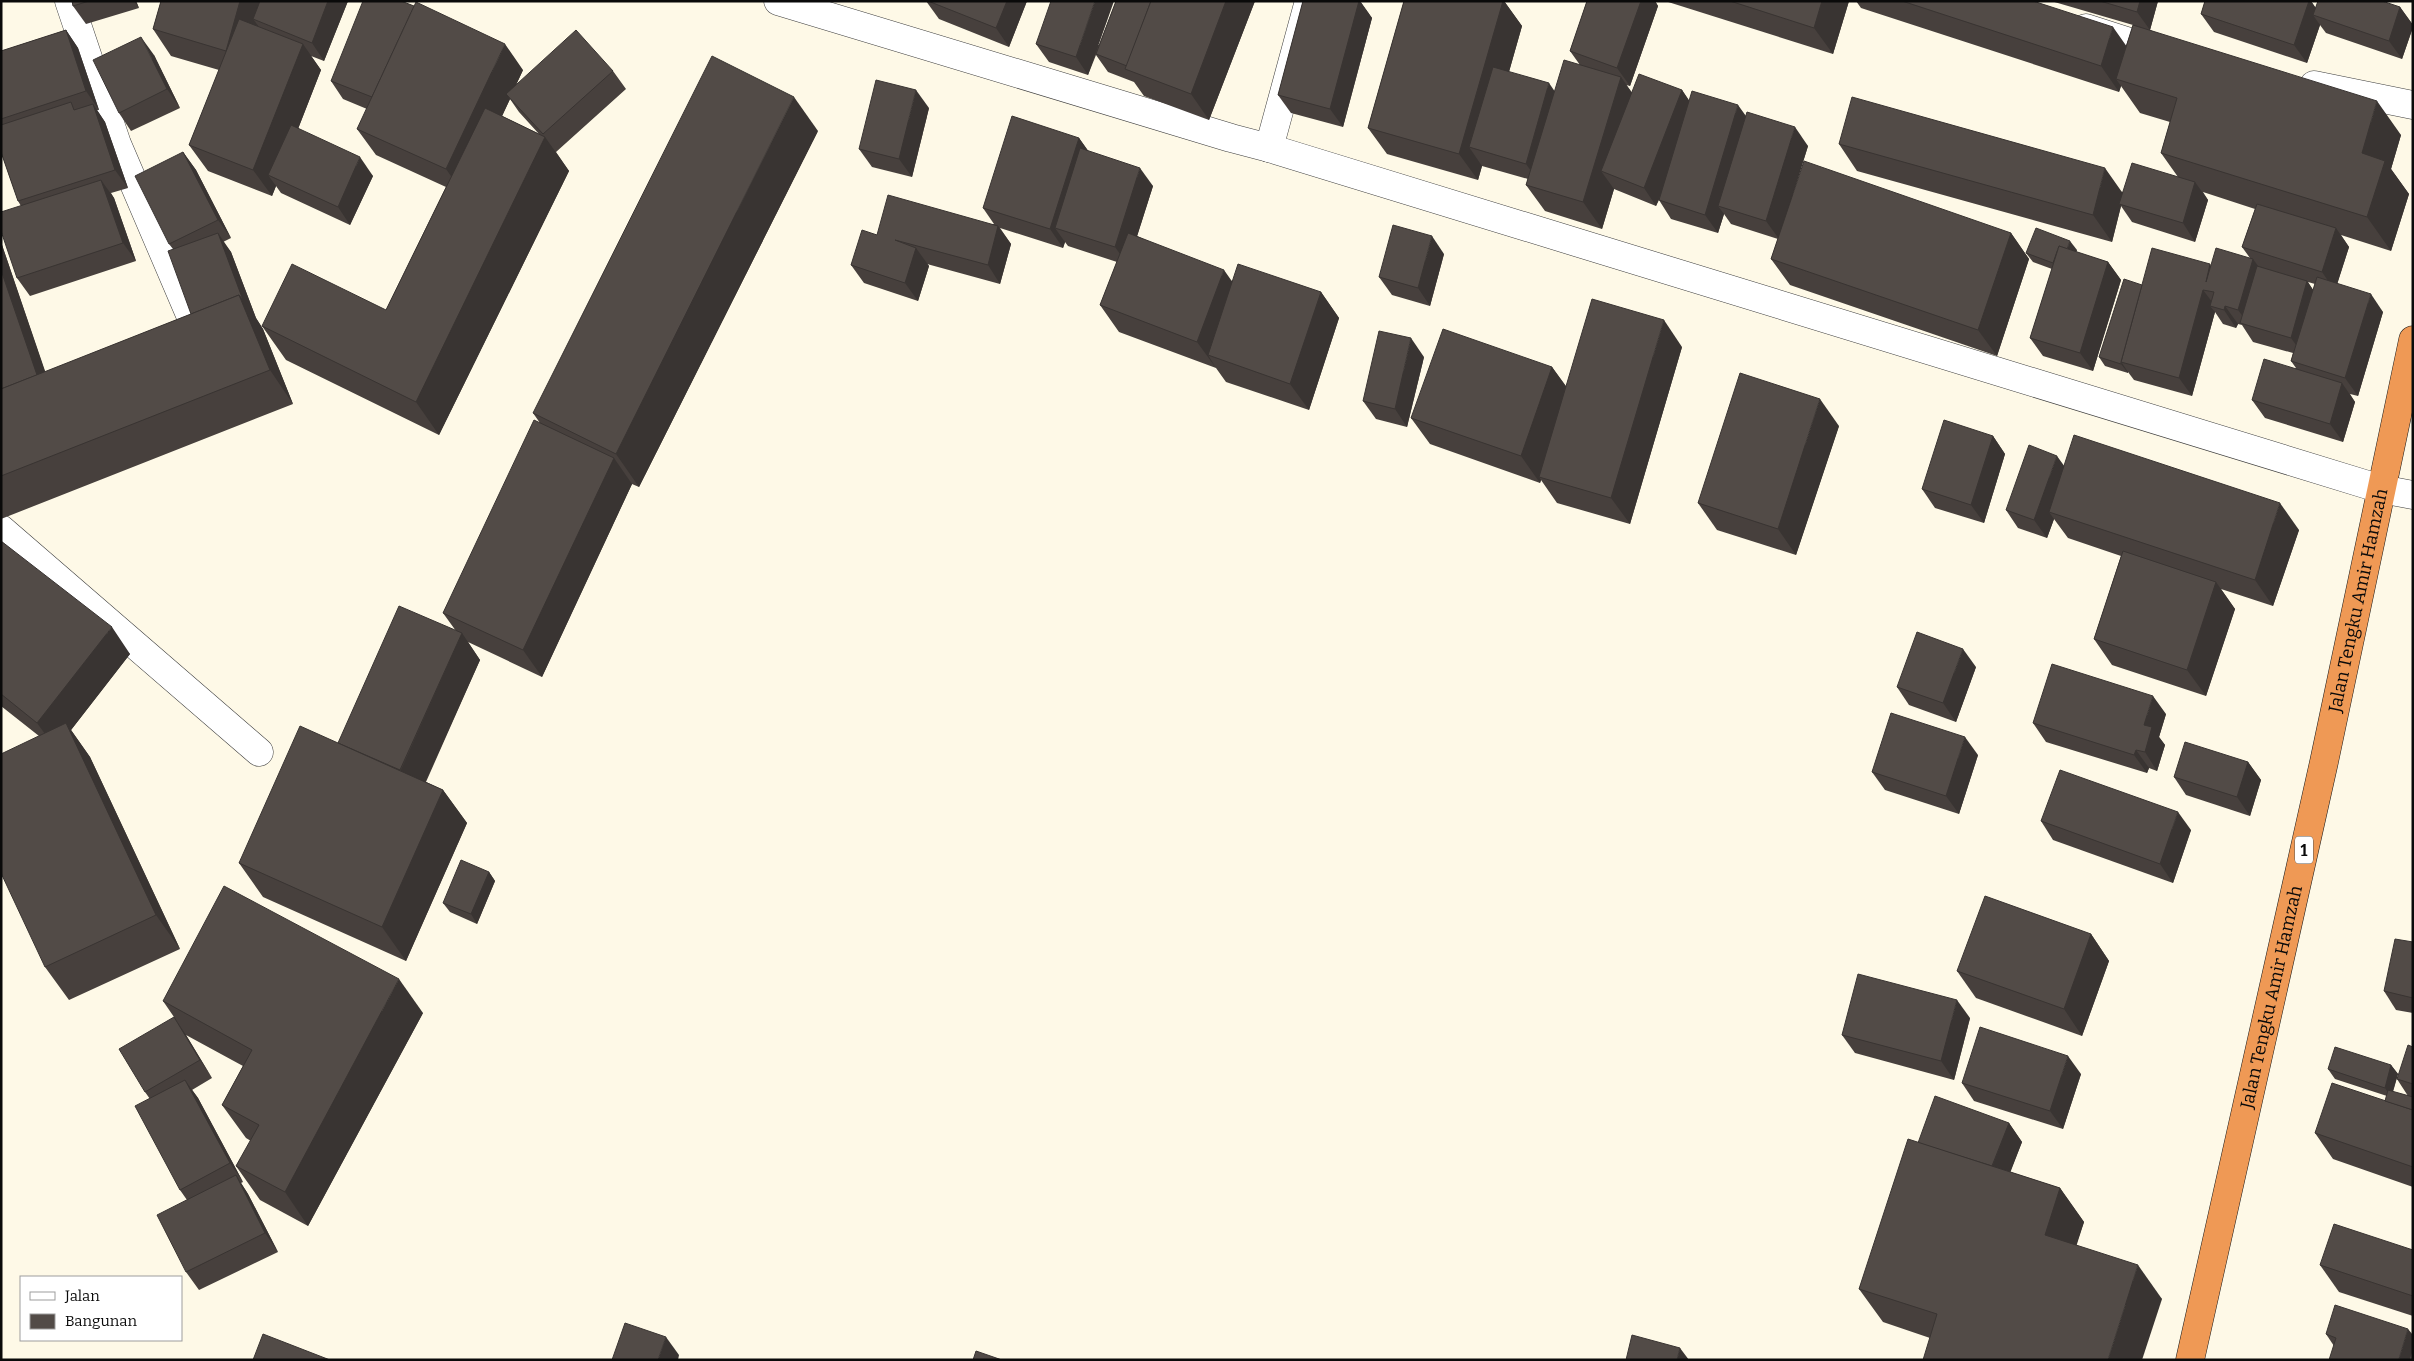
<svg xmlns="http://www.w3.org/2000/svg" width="2414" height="1361" font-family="Bitter,serif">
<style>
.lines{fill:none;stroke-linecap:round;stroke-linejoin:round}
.minor-casing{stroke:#3d3d3d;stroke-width:29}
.highway-casing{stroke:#1b1b1b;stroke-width:29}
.minor{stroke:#fff;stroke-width:28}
.highway{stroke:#ef9955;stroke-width:28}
.wall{fill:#47403d;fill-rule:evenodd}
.shaded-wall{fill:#393432}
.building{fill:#524b47;stroke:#393432}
.labels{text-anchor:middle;stroke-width:5;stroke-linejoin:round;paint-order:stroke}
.shield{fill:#fff;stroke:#545454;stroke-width:1}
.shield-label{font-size:16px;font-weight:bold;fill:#0a0a0a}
.street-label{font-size:18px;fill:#0a0a0a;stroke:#fff}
</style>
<rect width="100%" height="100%" fill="#fef9e7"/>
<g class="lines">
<defs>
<g id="minor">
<path d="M69,1L117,144L197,331"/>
<path d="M778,1L1231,138L1269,148L2381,489L2413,495"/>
<path d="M2086,28L2164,53"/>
<path d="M2314,85L2413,105"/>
<path d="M1269,148L1309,1"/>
<path d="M1,529L259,752"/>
</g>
<g id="highway">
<path id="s1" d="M2190,1360L2324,762L2413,340"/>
</g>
</defs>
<use href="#minor" class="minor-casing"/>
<use href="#highway" class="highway-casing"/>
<use href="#minor" class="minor"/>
<use href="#highway" class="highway"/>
</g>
<g class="wall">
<path d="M72,1H136L139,8L86,24L73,6Z"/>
<path d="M161,1H348L324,61L311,56L321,70L298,129L373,176L350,225L281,193L276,186L272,196L208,171L189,145L219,70L171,56L153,29Z"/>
<path d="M926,1H1027L1009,47L939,19Z"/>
<path d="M1116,1H1255L1209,120L1144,96L1134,82L1108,72L1096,55L1088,75L1049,62L1036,44L1099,45Z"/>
<path d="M1303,1H1360L1372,18L1343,127L1291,113L1278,95Z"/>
<path d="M1404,1H1504L1522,26L1509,72L1555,92L1580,65L1570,51L1587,1H1655L1658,6L1630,86L1626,85L1632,93L1682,90L1689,101L1746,116L1808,146L1793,194L2011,233L2029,259L1997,356L1790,285L1771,259L1778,239L1731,224L1724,214L1718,233L1671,219L1659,200L1656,206L1614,189L1602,229L1545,211L1526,185L1528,179L1482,166L1478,180L1387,154L1368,128Z"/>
<path d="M1665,1H1849L1833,54Z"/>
<path d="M1856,1H2033L2126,46L2133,25L2051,1H2158L2150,30L2401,135L2391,169L2409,194L2391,251L2341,235L2349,247L2337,284L2383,312L2358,396L2350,394L2355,402L2343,442L2265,418L2252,400L2296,368L2291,361L2293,353L2253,342L2242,325L2238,324L2236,328L2223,324L2215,312L2192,396L2134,380L2128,372V373L2105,366L2099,357L2142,285L2210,264L2211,266L2250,258L2242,247L2255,209L2203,192L2208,200L2195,242L2132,222L2121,206L2112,242L1857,171L1839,144L2123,192L2178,177L2161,153L2170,122L2140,113L2121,86L2119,92L1861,8ZM2308,282L2315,284L2313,290Z"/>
<path d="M2205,1H2311L2315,8L2400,7L2413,25V27L2402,59L2326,33L2320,25L2307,63L2214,32L2201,14Z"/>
<path d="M66,30L78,48L99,110H97L105,122L128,188L111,193L114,198L136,261L30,296L17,278L21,206L18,201L1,152V51Z"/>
<path d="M154,55L180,108L131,131L119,113Z"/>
<path d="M523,70L516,85L613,71L626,89L556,152L569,171L439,435L286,360L262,326L386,310L446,187L376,155L357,129L367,109L343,99L331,81ZM510,99L519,112L539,134L502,116Z"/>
<path d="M929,108L912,177L872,167L859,149Z"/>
<path d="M818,131L639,487L632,484L542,677L468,642L480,660L426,782L443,790L467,823L406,961L263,897L239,863L338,743L456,631L443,613L540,423L533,413Z"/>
<path d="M1079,138L1088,151L1153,186L1137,236L1232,281L1321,292L1339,318L1309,410L1226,382L1216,368L1119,332L1100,305L1117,262L1068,246L1065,242L1063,248L1000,228L1011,244L1000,284L927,264L929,266L918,301L864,283L851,265L877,235L994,224L983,208Z"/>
<path d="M183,152L196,170L231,238L223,242L231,252L256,318L263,329L293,404L1,519V242L45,372L191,314L173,249L169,244Z"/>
<path d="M2077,250L2076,252L2108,262L2121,280L2093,371L2043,356L2030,338L2052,269L2033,262L2026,253Z"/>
<path d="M1444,254L1430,306L1392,295L1379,277Z"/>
<path d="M1682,347L1630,524L1557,503L1541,480L1540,483L1430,444L1411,418L1552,367L1566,386Z"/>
<path d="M1424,357L1407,427L1376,419L1363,401Z"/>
<path d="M1839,426L1796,555L1717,530L1698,503Z"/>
<path d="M1993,436L2005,454L1984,523L1935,508L1922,489Z"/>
<path d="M2064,466L2299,530L2273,606L2221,589L2235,609L2206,696L2112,665L2094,639L2121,556L2068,538L2054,519L2047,538L2018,528L2006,510Z"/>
<path d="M1,541L130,654L71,730L90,757L180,949L69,1000L45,967L39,736L1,706Z"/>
<path d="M1976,667L1956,722L1909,705L1897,687Z"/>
<path d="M2166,714L2159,737L2165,745L2157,771L2149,768L2147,773L2046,742L2033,723Z"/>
<path d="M1978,755L1959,814L1885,790L1872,772Z"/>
<path d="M2248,762L2261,780L2250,816L2186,795L2174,777Z"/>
<path d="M2041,821L2191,830L2173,883L2053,840Z"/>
<path d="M489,872L495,881L477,924L450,912L443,903Z"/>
<path d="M2091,934L2109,961L2082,1036L1976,998L1957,971Z"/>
<path d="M2413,942V1013L2396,1010L2384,991Z"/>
<path d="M163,1001L423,1013L308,1226L260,1200L236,1166L251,1141L246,1138L222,1105L243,1066L186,1035L212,1078L192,1090L198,1098L243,1182L241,1183L248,1194L278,1252L199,1290L186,1272L187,1200L180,1190L150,1099L145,1092L174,1017Z"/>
<path d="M1970,1018L1954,1080L1855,1053L1842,1035Z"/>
<path d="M2413,1047V1187L2333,1159L2315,1133L2385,1101L2387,1096L2335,1079L2328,1069L2391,1065L2398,1074L2393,1092L2408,1096L2397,1079Z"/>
<path d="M2081,1074L2063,1129L1974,1101L1962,1083Z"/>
<path d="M2009,1123L2022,1142L2010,1172L2060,1188L2084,1222L2076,1245L2162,1299L1930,1338L1883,1322L1859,1289L1918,1143Z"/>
<path d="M2413,1250V1316L2339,1292L2320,1265Z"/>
<path d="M2326,1334L2413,1335L2334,1346Z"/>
</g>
<g class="shaded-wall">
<path d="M134,1H136L139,8Z"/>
<path d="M240,1H267L253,19L259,27L226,51Z"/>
<path d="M328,1H348L324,61L312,43Z"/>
<path d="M1007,1H1027L1009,47L996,28Z"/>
<path d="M1095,1H1114L1088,75L1076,57Z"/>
<path d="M1226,1H1255L1209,120L1191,94Z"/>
<path d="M1359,1H1360L1372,18L1343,127L1330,109Z"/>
<path d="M1503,1H1504L1522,26L1486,152L1469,147L1482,166L1478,180L1459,154Z"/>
<path d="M1641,1H1655L1658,6L1630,86L1617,68Z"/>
<path d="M1822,1H1849L1833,54L1814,28Z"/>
<path d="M2140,1H2158L2150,30L2137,12Z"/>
<path d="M2309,1H2311L2323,18L2313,15L2320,25L2307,63L2294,45Z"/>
<path d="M2400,7L2413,25V27L2402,59L2389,41Z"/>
<path d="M2113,27L2132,54L2116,79L2121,86L2119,92L2101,66Z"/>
<path d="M66,30L78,48L99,110L86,91Z"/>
<path d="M141,37L154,55L180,108L167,89Z"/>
<path d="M303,44L321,70L278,180L268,175L276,186L272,196L253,170Z"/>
<path d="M505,44L523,70L510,98L506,94L510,99L465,196L446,169Z"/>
<path d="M1621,77L1640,104L1601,171L1614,189L1602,229L1583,202Z"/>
<path d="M1549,83L1562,102L1539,182L1526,164Z"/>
<path d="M916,90L929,108L912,177L899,159Z"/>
<path d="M1682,90L1695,109L1656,206L1644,188Z"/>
<path d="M794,97L818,131L639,487L616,454Z"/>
<path d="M2377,101L2401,135L2391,169L2409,194L2391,251L2367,217L2362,153Z"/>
<path d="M93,104L105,122L128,188L115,170Z"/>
<path d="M1738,105L1751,123L1718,206L1724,214L1718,233L1705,215Z"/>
<path d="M1795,127L1808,146L1779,239L1766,221Z"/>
<path d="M545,137L569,171L439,435L416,402Z"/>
<path d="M1079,138L1092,156L1055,228L1065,242L1063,248L1050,229Z"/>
<path d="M183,152L196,170L231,238L218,220Z"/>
<path d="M360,157L373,176L350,225L338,207Z"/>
<path d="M1140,168L1153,186L1128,265L1115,247Z"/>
<path d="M2105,168L2124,195L2119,204L2121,206L2112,242L2093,215Z"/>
<path d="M101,180L114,198L136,261L123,243Z"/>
<path d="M2195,182L2208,200L2195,242L2183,223Z"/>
<path d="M998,226L1011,244L1000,284L988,265Z"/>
<path d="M2336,228L2349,247L2335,291L2322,272Z"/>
<path d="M218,233L231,252L256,318L263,329L293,404L270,370L239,295Z"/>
<path d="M2011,233L2029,259L1997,356L1978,330Z"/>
<path d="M1432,236L1444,254L1430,306L1418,288Z"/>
<path d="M2070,241L2077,250L2067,275L2061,266Z"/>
<path d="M1,242L57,406L38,380L1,270Z"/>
<path d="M916,248L929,266L918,301L905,283Z"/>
<path d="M2253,259L2266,277L2250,326L2238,310Z"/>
<path d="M2108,262L2121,280L2093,371L2080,353Z"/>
<path d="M1224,270L1243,297L1208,355L1216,368L1197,342Z"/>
<path d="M2307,281L2320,300L2304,356L2291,338Z"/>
<path d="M2203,290L2216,307L2210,306L2215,312L2192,396L2179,378Z"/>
<path d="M1321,292L1339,318L1309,410L1290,384Z"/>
<path d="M2371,294L2383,312L2358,396L2345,378Z"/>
<path d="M2225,306L2238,324L2236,328L2224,310Z"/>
<path d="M1664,320L1682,347L1630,524L1611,498Z"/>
<path d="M1411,338L1424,357L1407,427L1395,409Z"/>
<path d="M2122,363L2128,372V373L2121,364Z"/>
<path d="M1552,367L1571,394L1539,477L1541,480L1540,483L1521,456Z"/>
<path d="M2342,383L2355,402L2343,442L2330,424Z"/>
<path d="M1820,399L1839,426L1796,555L1778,529Z"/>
<path d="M1993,436L2005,454L1984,523L1971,505Z"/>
<path d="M2057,456L2070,474L2049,512L2054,519L2047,538L2034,520Z"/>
<path d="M614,458L632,484L542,677L523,650Z"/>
<path d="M2280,503L2299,530L2273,606L2255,580Z"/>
<path d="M2216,582L2235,609L2206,696L2187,670Z"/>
<path d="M112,627L130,654L71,730L90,757L180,949L156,915L56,749L37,723Z"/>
<path d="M462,633L480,660L418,798L400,772Z"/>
<path d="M1963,649L1976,667L1956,722L1943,703Z"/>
<path d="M2153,696L2166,714L2159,737L2165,745L2157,771L2145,752L2144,725Z"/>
<path d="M1965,737L1978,755L1959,814L1946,796Z"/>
<path d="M2136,750L2149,768L2147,773L2134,755Z"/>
<path d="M2248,762L2261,780L2250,816L2237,797Z"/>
<path d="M443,790L467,823L406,961L382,927Z"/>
<path d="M2178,812L2191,830L2173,883L2160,864Z"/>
<path d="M489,872L495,881L477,924L471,914Z"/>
<path d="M2091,934L2109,961L2082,1036L2064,1009Z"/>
<path d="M399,979L423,1013L308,1226L285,1192Z"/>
<path d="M1957,1000L1970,1018L1954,1080L1941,1061Z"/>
<path d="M174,1017L186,1035L212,1078L200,1060Z"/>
<path d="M2068,1056L2081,1074L2063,1129L2050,1111Z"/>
<path d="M2391,1065L2398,1074L2391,1097L2385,1088Z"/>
<path d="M185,1080L198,1098L243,1182L230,1163Z"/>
<path d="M2009,1123L2022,1142L2002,1194L1989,1175Z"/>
<path d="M236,1175L248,1194L278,1252L265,1233Z"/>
<path d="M2060,1188L2084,1222L2069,1269L2045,1235Z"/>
<path d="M2138,1265L2162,1299L2142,1360H2108Z"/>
<path d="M2408,1329L2413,1335V1360H2399V1359Z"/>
<path d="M666,1337L679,1355L678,1360H658Z"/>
<path d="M1680,1348L1689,1360H1677Z"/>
</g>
<g class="building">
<path d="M72,1H89L73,6Z"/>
<path d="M161,1H240L226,51L153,29Z"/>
<path d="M260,1H328L312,43L253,19Z"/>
<path d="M363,1H401L414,6L372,97L331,81Z"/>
<path d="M928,1H1007L996,28Z"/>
<path d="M1051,1H1095L1076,57L1036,44Z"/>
<path d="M1116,1H1151L1127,66L1096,54Z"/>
<path d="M1151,1H1226L1191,94L1125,69Z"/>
<path d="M1303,1H1359L1330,109L1278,95Z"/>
<path d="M1404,1H1503L1459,154L1368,128Z"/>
<path d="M1587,1H1641L1617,68L1570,51Z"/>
<path d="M1730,1H1822L1814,28Z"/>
<path d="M1902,1H2033L2113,27L2101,66Z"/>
<path d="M2100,1H2140L2137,12Z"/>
<path d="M2205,1H2309L2294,45L2201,14Z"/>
<path d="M2318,1H2382L2400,7L2389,41L2313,15Z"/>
<path d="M416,2L505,44L446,169L357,129Z"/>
<path d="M239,19L303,44L253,170L189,145Z"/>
<path d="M2133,25L2377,101L2362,153L2385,161L2367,217L2161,153L2177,98L2116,79Z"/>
<path d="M66,30L86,91L1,119V51Z"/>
<path d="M576,30L613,71L543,134L506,94Z"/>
<path d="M141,37L167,89L119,113L93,60Z"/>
<path d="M712,56L794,97L616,454L533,413Z"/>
<path d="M1564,60L1621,77L1583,202L1526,185Z"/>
<path d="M1493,67L1549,83L1526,164L1469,147Z"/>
<path d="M1639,74L1682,90L1644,188L1601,171Z"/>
<path d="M876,80L916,90L899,159L859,149Z"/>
<path d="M1692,91L1738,105L1705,215L1659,200Z"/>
<path d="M1852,97L2105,168L2093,215L1839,144Z"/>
<path d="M71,102L74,110L93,104L115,170L18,201L1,152V125Z"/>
<path d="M485,108L545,137L416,402L262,326L292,264L386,310Z"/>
<path d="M1747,112L1795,127L1766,221L1718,206Z"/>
<path d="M1012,116L1079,138L1050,229L983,208Z"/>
<path d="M291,125L360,157L338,207L268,175Z"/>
<path d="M1080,148L1140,168L1115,247L1055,228Z"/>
<path d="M183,152L218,220L169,244L135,176Z"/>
<path d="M1804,161L2011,233L1978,330L1771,259Z"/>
<path d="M2132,163L2195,182L2183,223L2119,204Z"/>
<path d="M101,180L123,243L17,278L1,231V212Z"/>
<path d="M888,195L998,226L988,265L895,240L916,248L905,283L851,265L862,230L877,235Z"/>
<path d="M2257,204L2336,228L2322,272L2242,247Z"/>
<path d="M1393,225L1432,236L1418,288L1379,277Z"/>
<path d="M2036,228L2070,241L2067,249L2059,246L2053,263L2026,253Z"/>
<path d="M218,233L243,300L239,295L191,314L168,251Z"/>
<path d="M1128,233L1224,270L1197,342L1100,305Z"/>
<path d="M2059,246L2108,262L2080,353L2030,338Z"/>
<path d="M2152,248L2210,264L2206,282L2216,248L2253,259L2238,310L2225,306L2224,310L2210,306L2214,292L2203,290L2179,378L2121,362Z"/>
<path d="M1238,264L1321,292L1290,384L1208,355Z"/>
<path d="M2257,266L2307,281L2291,338L2240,323Z"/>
<path d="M1,270L37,375L1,389Z"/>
<path d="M2317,277L2371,294L2345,378L2291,361Z"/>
<path d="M2124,279L2142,285L2121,362V364L2099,357Z"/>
<path d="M239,295L270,370L1,476V389Z"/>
<path d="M1592,299L1664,320L1611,498L1539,477Z"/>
<path d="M1443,329L1552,367L1521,456L1411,418Z"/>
<path d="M1379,331L1411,338L1395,409L1363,401Z"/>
<path d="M2264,359L2342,383L2330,424L2252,400Z"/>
<path d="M1740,373L1820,399L1778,529L1698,503Z"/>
<path d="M534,420L614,458L523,650L443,613Z"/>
<path d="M1944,420L1993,436L1971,505L1922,489Z"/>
<path d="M2074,435L2280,503L2255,580L2049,512Z"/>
<path d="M2029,445L2057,456L2034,520L2006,510Z"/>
<path d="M1,541L112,627L37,723L1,694Z"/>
<path d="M2123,551L2216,582L2187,670L2094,639Z"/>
<path d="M399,606L462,633L400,770L338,743Z"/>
<path d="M1917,632L1963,649L1943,703L1897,687Z"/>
<path d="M2052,664L2153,696L2144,725L2152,727L2145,752L2136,750L2134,755L2033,723Z"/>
<path d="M1891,713L1965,737L1946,796L1872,772Z"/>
<path d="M66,723L156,915L45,967L1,873V754Z"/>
<path d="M300,726L443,790L382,927L239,863Z"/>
<path d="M2185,742L2248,762L2237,797L2174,777Z"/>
<path d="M2060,770L2178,812L2160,864L2041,821Z"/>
<path d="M461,860L489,872L471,914L443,903Z"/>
<path d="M224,886L399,979L285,1192L236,1166L259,1125L222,1105L252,1050L163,1001Z"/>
<path d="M1985,896L2091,934L2064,1009L1957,971Z"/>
<path d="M2395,939L2413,942V998L2384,991Z"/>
<path d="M1858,974L1957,1000L1941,1061L1842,1035Z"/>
<path d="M174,1017L200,1060L145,1092L119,1049Z"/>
<path d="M1980,1027L2068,1056L2050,1111L1962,1083Z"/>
<path d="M2408,1045L2413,1047V1084L2397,1079Z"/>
<path d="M2335,1047L2391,1065L2385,1088L2328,1069Z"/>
<path d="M185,1080L230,1163L180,1190L135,1106Z"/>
<path d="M2332,1083L2413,1110V1167L2315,1133Z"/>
<path d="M2388,1090L2413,1097V1110L2385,1101Z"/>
<path d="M1935,1096L2009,1123L1992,1166L1918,1143Z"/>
<path d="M1908,1139L2060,1188L2045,1235L2138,1265L2108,1360H1923L1937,1314L1859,1289Z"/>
<path d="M236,1175L265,1233L186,1272L157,1215Z"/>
<path d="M2334,1224L2413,1250V1296L2320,1265Z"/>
<path d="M2335,1305L2408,1329L2399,1359L2401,1360H2329L2336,1338L2326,1334Z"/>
<path d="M625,1323L666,1337L658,1360H612Z"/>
<path d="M263,1334L330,1360H253Z"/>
<path d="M1632,1335L1680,1348L1677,1360H1626Z"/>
<path d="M2413,1348V1360H2409Z"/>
<path d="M976,1351L1002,1360H973Z"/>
</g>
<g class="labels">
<rect class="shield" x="2295" y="836.5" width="18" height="27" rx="4"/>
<g class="shield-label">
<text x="2304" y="856">1</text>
</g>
<g class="street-label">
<text dy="6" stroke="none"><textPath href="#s1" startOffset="778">Jalan Tengku Amir Hamzah</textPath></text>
<text dy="6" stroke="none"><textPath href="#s1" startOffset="372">Jalan Tengku Amir Hamzah</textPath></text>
</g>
</g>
<rect width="2414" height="1361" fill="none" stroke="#0a0a0a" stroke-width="5"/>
<rect x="20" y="1276" width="162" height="65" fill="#ffffff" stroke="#9d9d9d"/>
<rect x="30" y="1292" width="25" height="8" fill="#ffffff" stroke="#9d9d9d"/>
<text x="65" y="1301" font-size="15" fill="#0a0a0a">Jalan</text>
<rect x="30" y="1314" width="25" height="15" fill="#524b47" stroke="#9d9d9d"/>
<text x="65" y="1326" font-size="15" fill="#0a0a0a">Bangunan</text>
</svg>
